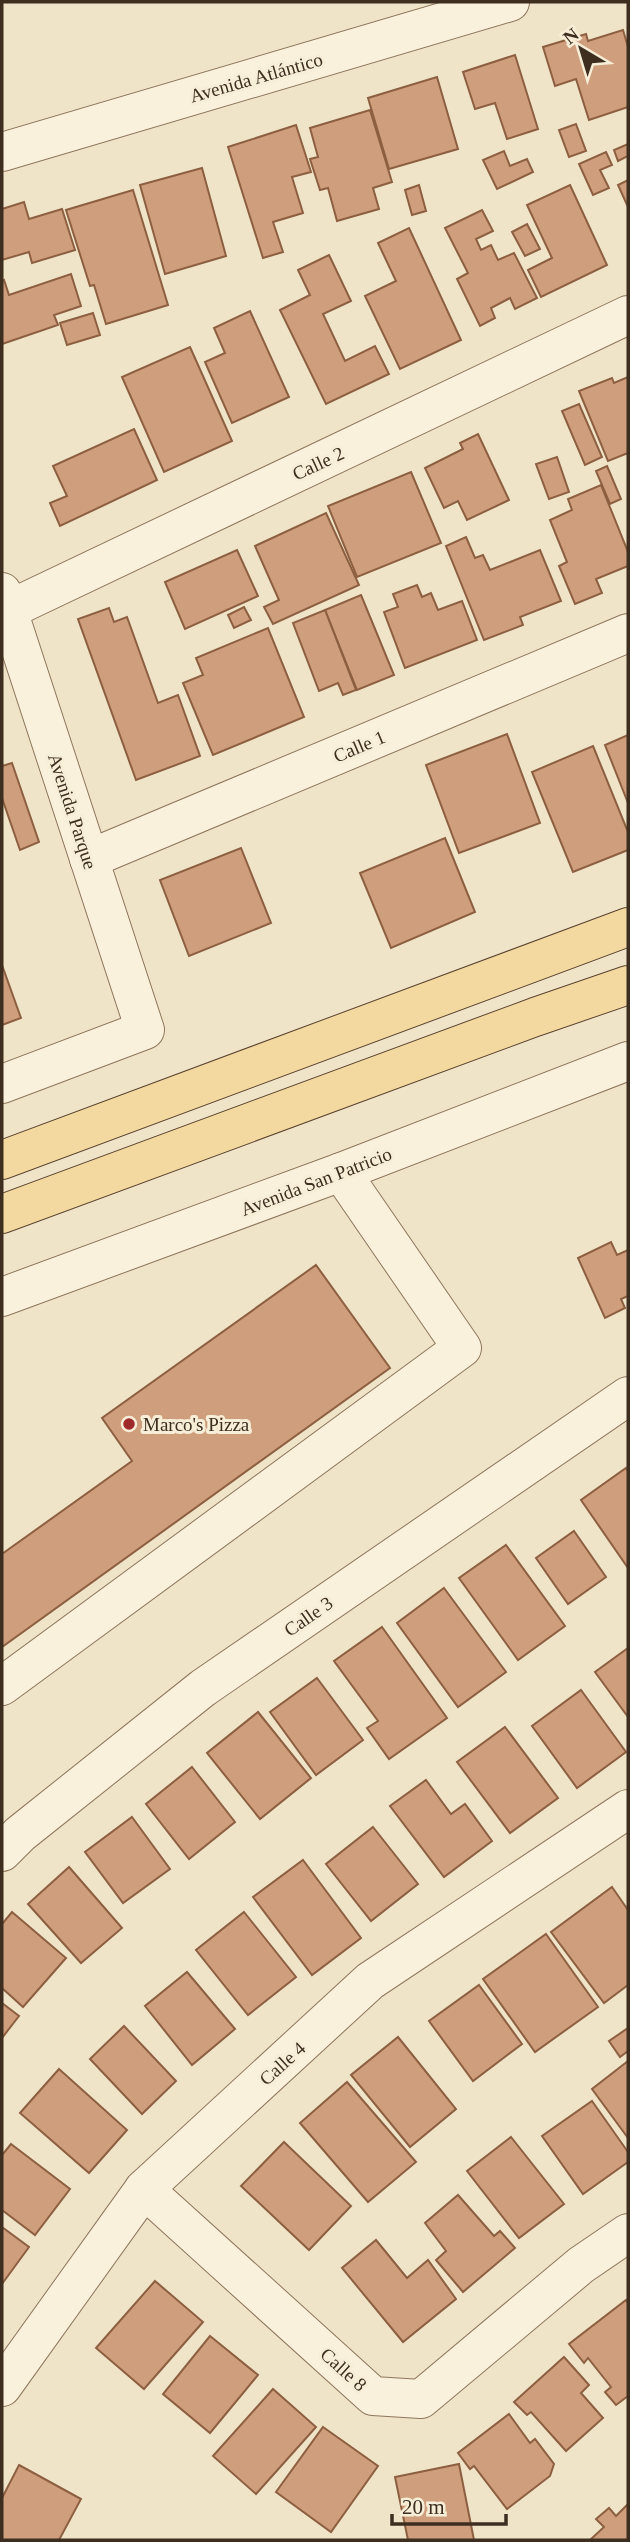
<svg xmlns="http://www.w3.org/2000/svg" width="630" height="2542" font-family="Georgia,serif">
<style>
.building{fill:#cf9f7d;stroke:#8d5f41;stroke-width:2}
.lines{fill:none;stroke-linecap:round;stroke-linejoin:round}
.minor-casing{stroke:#8d765c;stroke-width:40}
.major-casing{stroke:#5b4430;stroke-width:40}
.minor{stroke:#faf1dc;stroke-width:38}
.major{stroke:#f3d9a0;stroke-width:38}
.poi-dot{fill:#9e2a2b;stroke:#f7eed8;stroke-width:2.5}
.labels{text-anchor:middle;stroke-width:6;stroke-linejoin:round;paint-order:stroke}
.street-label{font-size:19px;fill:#3d2e20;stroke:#f7eed8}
.poi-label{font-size:19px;fill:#3d2e20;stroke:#f7eed8;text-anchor:start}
</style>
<rect width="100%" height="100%" fill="#f0e4c8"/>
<g class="building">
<path d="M623,30L628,47V107L589,120L576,79L555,86L543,47L586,34L588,41Z"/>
<path d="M515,55L538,129L507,139L495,103L475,109L463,72Z"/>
<path d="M437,77L458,149L389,169L368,98Z"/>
<path d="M370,110L392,182L373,188L379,209L337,221L328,188L320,190L310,159L318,157L310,128Z"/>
<path d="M576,124L586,151L569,157L559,130Z"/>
<path d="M296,125L311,172L292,177L303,213L273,222L283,252L263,258L228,147Z"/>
<path d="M628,144V156L618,161L614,150Z"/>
<path d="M504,151L510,166L527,159L533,172L497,189L483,160Z"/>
<path d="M606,152L612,165L600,170L609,188L593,195L579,164Z"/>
<path d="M202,168L226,256L165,274L140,185Z"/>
<path d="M628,180V207L618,185Z"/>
<path d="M419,185L426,211L412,215L405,190Z"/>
<path d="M570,185L607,265L541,297L528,270L552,258L527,205Z"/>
<path d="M133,190L168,305L106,324L94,285L90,286L66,210Z"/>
<path d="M24,202L29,219L62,209L75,250L32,263L29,252L2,260V209Z"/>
<path d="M482,210L493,231L476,239L481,250L491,245L498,260L514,253L537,298L515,309L510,298L491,308L495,318L480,326L457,279L468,273L445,228Z"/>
<path d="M527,224L540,249L525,256L512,232Z"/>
<path d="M409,228L461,340L400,369L365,296L396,281L378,243Z"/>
<path d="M329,255L351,301L323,314L345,361L375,346L389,374L326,404L280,310L310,295L298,270Z"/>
<path d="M71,274L81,306L54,315L58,325L2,344V281L4,280L9,295Z"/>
<path d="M250,311L289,397L232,423L205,362L225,353L214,328Z"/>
<path d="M93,313L100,335L67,345L60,323Z"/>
<path d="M190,347L232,441L164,472L122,377Z"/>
<path d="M628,377V453L608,461L579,391L612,378L614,383Z"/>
<path d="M579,404L602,457L585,465L562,411Z"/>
<path d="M134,429L157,480L60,526L50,503L67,496L53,466Z"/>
<path d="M478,434L509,500L467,520L458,501L444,508L425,468L463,449L460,443Z"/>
<path d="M557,457L569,492L549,499L536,464Z"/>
<path d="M607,466L621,499L610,504L596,471Z"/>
<path d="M411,472L441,543L357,577L328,506Z"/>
<path d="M601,485L628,552V566L596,579L602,593L575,604L559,566L567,562L550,520L572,510L568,499Z"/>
<path d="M326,513L359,585L273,624L264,607L279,600L255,546Z"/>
<path d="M466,537L475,558L483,555L490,570L540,550L561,601L520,617L523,625L484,640L446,546Z"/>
<path d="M237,550L258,596L185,629L165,582Z"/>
<path d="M417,585L422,597L431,593L438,610L462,601L477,640L405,668L384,612L398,607L393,594Z"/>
<path d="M361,595L394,675L357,690L325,610Z"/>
<path d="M244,607L251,620L234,628L228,615Z"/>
<path d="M109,608L114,622L127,617L158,703L178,695L200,756L136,780L78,619Z"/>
<path d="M325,610L356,690L343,695L338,683L319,691L293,623Z"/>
<path d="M268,628L304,717L213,755L183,683L203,675L196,658Z"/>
<path d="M507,734L540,823L459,853L426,765Z"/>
<path d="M628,735V803L605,745Z"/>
<path d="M593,746L628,832V850L573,872L532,772Z"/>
<path d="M12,763L39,842L20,850L2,798V766Z"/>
<path d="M445,838L475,912L391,948L360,873Z"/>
<path d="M241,848L271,923L189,956L160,880Z"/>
<path d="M2,965L21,1018L2,1025Z"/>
<path d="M611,1242L617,1255L628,1250V1296L621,1299L625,1308L605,1318L578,1258Z"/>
<path d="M316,1265L390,1368L2,1647V1554L132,1461L102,1418Z"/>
<path d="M626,1468L628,1471V1568L581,1500Z"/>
<path d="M574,1531L606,1577L568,1604L536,1558Z"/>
<path d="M506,1545L565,1626L518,1660L459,1578Z"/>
<path d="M444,1588L506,1672L458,1707L397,1623Z"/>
<path d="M382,1627L447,1718L389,1759L367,1728L378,1721L334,1661Z"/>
<path d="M628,1648V1717L595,1672Z"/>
<path d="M317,1678L363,1740L316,1775L270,1712Z"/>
<path d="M581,1690L626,1752L577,1788L532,1726Z"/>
<path d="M258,1712L311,1778L260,1819L207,1753Z"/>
<path d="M505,1727L558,1798L510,1833L457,1762Z"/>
<path d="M192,1767L235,1822L189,1859L146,1804Z"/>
<path d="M426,1780L451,1814L465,1804L492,1841L444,1877L390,1806Z"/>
<path d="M132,1817L170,1869L123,1903L85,1852Z"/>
<path d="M373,1827L418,1884L371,1921L326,1864Z"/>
<path d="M303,1860L361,1938L312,1975L253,1897Z"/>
<path d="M69,1867L122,1928L81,1963L28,1904Z"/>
<path d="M612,1887L628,1910V1985L604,2003L551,1932Z"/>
<path d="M12,1912L66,1958L23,2007L2,1988V1924Z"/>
<path d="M244,1912L296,1977L248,2015L196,1950Z"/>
<path d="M546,1934L598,2007L535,2052L483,1979Z"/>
<path d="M187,1972L235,2029L192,2065L145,2006Z"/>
<path d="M479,1985L522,2044L473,2081L429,2021Z"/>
<path d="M2,2003L19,2016L2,2038Z"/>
<path d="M124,2026L176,2081L142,2114L90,2059Z"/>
<path d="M628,2028V2051L620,2057L609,2041Z"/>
<path d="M398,2037L456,2109L410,2147L351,2075Z"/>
<path d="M628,2061V2138L592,2089Z"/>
<path d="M59,2069L127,2130L89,2173L20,2113Z"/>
<path d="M347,2082L416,2162L368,2202L300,2123Z"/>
<path d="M592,2101L628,2152V2162L583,2194L542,2136Z"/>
<path d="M511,2137L564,2204L519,2238L467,2171Z"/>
<path d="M284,2142L351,2206L309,2250L241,2186Z"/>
<path d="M11,2144L70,2189L35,2235L2,2210V2155Z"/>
<path d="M458,2195L494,2236L500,2231L515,2248L463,2292L436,2260L446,2251L425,2223Z"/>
<path d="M2,2227L29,2247L2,2284Z"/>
<path d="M376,2240L407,2278L428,2260L456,2299L403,2342L342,2268Z"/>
<path d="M155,2281L203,2322L144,2389L96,2348Z"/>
<path d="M626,2300L628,2303V2396L616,2405L605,2392L611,2387L588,2358L584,2363L569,2344Z"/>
<path d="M210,2336L258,2375L210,2433L163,2394Z"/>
<path d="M564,2357L589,2385L581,2393L603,2418L566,2451L531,2412L527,2415L514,2402Z"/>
<path d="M273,2389L316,2427L256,2494L213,2456Z"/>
<path d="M509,2414L530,2443L535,2439L554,2464L550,2476L507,2509L474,2466L470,2469L458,2453Z"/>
<path d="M323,2427L378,2466L331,2532L276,2492Z"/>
<path d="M459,2464L474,2540H408L395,2477Z"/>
<path d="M19,2465L81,2499L59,2540H2V2498Z"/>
<path d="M628,2504V2540H590L604,2527L596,2519L609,2508L616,2516Z"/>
</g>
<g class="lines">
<defs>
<g id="minor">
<path d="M2,152L510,2"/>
<path d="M2,592L145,1030L2,1084"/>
<path d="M8,610L628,315"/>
<path d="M89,859L628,633"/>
<path d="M2,1297L341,1172L628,1061"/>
<path d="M2,1686L462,1348L341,1172"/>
<path d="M2,1852L20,1834L203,1688L628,1396"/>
<path d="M144,2189L373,2396L421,2399L581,2265L628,2233"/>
<path d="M2,2387L144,2189L370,1981L628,1809"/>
</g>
<g id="major">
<path d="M2,1160L628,927"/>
<path d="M2,1214L535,1017L628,985"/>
</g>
</defs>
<use href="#minor" class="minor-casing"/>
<use href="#major" class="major-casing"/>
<use href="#minor" class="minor"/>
<use href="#major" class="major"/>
</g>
<circle class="poi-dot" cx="129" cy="1424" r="7"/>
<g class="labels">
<g class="street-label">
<text transform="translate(256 77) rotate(-16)" y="7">Avenida Atlántico</text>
<text transform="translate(318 463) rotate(-25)" y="7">Calle 2</text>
<text transform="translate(359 746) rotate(-23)" y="7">Calle 1</text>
<text transform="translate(73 811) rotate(72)" y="7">Avenida Parque</text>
<text transform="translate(316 1181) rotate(-21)" y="7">Avenida San Patricio</text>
<text transform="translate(308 1616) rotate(-35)" y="7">Calle 3</text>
<text transform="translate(282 2063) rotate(-42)" y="7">Calle 4</text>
<text transform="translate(344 2369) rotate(42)" y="7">Calle 8</text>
</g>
<g class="poi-label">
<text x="143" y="1431">Marco's Pizza</text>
</g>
</g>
<rect width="630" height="2542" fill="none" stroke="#3d2e20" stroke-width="7"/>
<g transform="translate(581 49) rotate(322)" stroke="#f7eed8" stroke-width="5" paint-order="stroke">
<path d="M0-5L12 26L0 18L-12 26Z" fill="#3d2e20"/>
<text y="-10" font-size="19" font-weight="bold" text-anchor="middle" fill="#3d2e20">N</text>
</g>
<path d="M392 2514v10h114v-10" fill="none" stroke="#3d2e20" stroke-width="3.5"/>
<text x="402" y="2514" font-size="21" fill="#3d2e20" stroke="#f7eed8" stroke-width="5" paint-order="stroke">20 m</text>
</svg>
